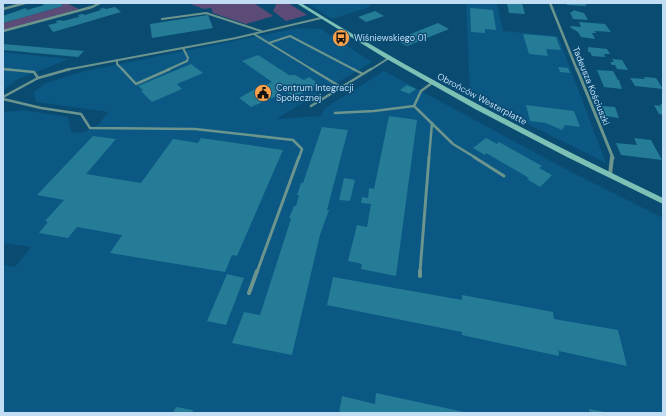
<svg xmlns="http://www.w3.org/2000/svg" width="666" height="416" font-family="'DM Sans',sans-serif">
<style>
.built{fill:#0a5883}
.green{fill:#5c4b77}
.building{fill:#257c96}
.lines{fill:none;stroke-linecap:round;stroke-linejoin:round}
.lane-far3{stroke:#6c958e;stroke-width:2}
.lane-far2{stroke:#6c958e;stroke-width:2.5}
.lane-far1{stroke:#6c958e;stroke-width:3}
.lane{stroke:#6c958e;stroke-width:4}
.street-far2{stroke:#6c958e;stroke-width:2.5}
.street-far1{stroke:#6c958e;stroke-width:3}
.street{stroke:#6c958e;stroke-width:4}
.secondary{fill:#7dc1b5;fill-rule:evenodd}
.labels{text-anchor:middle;stroke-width:3;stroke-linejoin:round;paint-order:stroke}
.far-poi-label{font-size:9px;fill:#c0ddf4;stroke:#0a4b72;text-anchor:start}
.far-street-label{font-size:9px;fill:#c0ddf4;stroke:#0a4b72}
</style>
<rect width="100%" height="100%" fill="#0a4b72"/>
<g class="built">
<path d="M307,3H371L369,7L332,19Z"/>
<path d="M466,3H497L503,31L558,36L606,163L470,95Z"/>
<path d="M298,28L321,29L372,62L276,119L321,116L324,109L384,71L573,173L663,218V413H3V265L15,267L31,247L3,243V112L23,110L68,117L71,132L82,133L99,124L108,112L36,102L34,92L46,83L85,71Z"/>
<path d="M3,52L69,59L18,79L3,90Z"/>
</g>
<g class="green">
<path d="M60,3H66L79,9L3,30V23L63,6Z"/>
<path d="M188,3H254L273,16L246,24L213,13L211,8L204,9Z"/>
<path d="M275,3H288L307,15L286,21L273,11L276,5Z"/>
</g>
<g class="building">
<path d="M46,3H60L63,6L3,23V16L26,8L27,10L44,5L43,4Z"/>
<path d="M507,3H522L525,14L509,13Z"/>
<path d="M566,3H584L587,6L567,5Z"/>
<path d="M115,7L121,12L53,32L48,25L57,23L56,21L61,20L63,21L79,17L78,15L83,14L85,15L101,10L99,9L104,8L106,9Z"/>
<path d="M470,8L493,10L496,30L485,29V33L471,32Z"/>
<path d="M573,10L584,13L588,20L573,19L570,12H573Z"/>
<path d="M375,11L384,16L366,22L358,17Z"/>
<path d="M208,15L213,28L152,38L150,24Z"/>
<path d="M579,22L605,24L611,32L595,31L596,33H592L595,39L581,37L578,32L571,28L570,26L581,27Z"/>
<path d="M438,23L449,29L407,46L396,40Z"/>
<path d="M523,34L556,37L561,50L546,49L548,56L529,54Z"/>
<path d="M3,44L84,51L78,57L3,50Z"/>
<path d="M588,47L607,49L610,54H604L605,57L592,56L590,52H588Z"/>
<path d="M258,55L289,75H295L304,80L309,77L319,84L294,97L284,90L276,93L279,95L251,107L239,98L264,84L266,85L272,82L242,61Z"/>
<path d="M612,59L622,60L628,70L617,69L615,65H612L610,62H614Z"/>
<path d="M191,64L203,73L177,84L182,89L152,102L141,91L143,90L138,86Z"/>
<path d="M558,67L568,68L570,73L560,72Z"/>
<path d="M597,70L613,71L618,80H619L622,89L604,87Z"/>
<path d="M644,77L656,78L663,89L635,86L630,78L645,79Z"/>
<path d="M407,85L416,89L409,94L400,90Z"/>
<path d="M660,104H663V115L659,114L654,105L661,106Z"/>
<path d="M526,105L574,111L580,127L565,125L562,130L546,123L530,121Z"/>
<path d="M602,106L615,107L619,118L606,116Z"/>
<path d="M389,116L417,120L396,276L361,269L362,264L348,261L357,225L367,227L371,204L361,203L362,197L368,198L369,188L374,189Z"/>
<path d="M322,127L348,130L327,210H329L320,235L292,355L232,343L244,312L260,315L291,219L289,218L294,206H296L299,195H297L301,183H303Z"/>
<path d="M93,136L116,139L86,174L141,183L173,139L198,143L201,138L283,150L237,256L232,255L225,272L110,253L122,235L77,227L68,238L39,233L48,222L45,221L64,200L37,195Z"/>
<path d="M486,138L497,144L499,142L542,166L539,168L552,175L540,187L527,179L529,178L486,153L485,155L473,148Z"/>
<path d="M634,138L651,140L662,160L621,155L616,143L637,145Z"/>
<path d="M344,178L355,180L350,201L339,200Z"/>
<path d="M227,274L244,278L226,325L207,321Z"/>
<path d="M333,277L462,300V295L553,312L554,319L618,330L627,366L559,351L558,345L559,356L462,335V332L327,305Z"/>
<path d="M376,393L464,412V413H339L342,396L375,404Z"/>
<path d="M176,407L193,410L192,413H173Z"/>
<path d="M589,409L605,412V413H590Z"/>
</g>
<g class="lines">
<g class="lane-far3">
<path d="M162,19L206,13L261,31"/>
<path d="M254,34L313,70"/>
<path d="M269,43L290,36L355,70"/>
<path d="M117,60V64L123,70"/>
<path d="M3,69L12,70"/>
<path d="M65,70L236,38L321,18"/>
<path d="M167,70L187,61L188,58L183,48"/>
<path d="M370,70L389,58"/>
</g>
<g class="lane-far2">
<path d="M3,69L34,72L38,78"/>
<path d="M122,69L136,84L170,69"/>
<path d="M311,69L341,87"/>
<path d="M353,69L363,74"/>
<path d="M3,97L38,78L70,69"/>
<path d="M3,99L41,108L81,114L90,128L195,129L293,140L302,149L299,158"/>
<path d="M311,106L371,69"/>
<path d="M414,106L453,144L476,158"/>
<path d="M335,113L374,111L414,106L421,91L432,83"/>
<path d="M429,158L432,123"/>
</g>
<g class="lane-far1">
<path d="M474,157L504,176"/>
<path d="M257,272L299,157"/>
<path d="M420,272L429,157"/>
</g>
<g class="lane">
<path d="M420,276V271"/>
<path d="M249,293L257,271"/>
</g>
<g class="street-far2">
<path d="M550,3L577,70"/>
<path d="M3,9L25,3"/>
<path d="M3,31L92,7L100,3"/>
</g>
<path class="street-far1" d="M577,69L613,158"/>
<path class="street" d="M610,175L612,157"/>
<path class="secondary" d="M296,3H301C418,75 539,138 663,198V204L567,157L475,109L385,58Z"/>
</g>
<defs>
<symbol id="bus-disc" viewBox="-11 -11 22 22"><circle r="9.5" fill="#f8a04b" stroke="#0a4b72"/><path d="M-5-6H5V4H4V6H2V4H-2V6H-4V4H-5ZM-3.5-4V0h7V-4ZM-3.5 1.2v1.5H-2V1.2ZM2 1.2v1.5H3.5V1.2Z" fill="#111"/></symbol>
<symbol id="civic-disc" viewBox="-11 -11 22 22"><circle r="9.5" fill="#f8a04b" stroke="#0a4b72"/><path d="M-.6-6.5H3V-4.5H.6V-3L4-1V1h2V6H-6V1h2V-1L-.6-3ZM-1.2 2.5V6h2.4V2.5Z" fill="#111"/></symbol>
</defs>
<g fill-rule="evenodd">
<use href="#bus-disc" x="331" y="28" width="20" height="20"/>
<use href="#civic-disc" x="253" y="83" width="20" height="20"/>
</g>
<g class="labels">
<g class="far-poi-label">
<text x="354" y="41">Wiśniewskiego 01</text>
<text x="276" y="91">Centrum Integracji<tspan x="276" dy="10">Społecznej</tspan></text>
</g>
<g class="far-street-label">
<text transform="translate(591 86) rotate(68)" y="3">Tadeusza Kościuszki</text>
<text transform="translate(482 99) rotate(28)" y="3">Obrońców Westerplatte</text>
</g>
</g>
<rect width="666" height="416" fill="none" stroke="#c0ddf4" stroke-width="8"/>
</svg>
